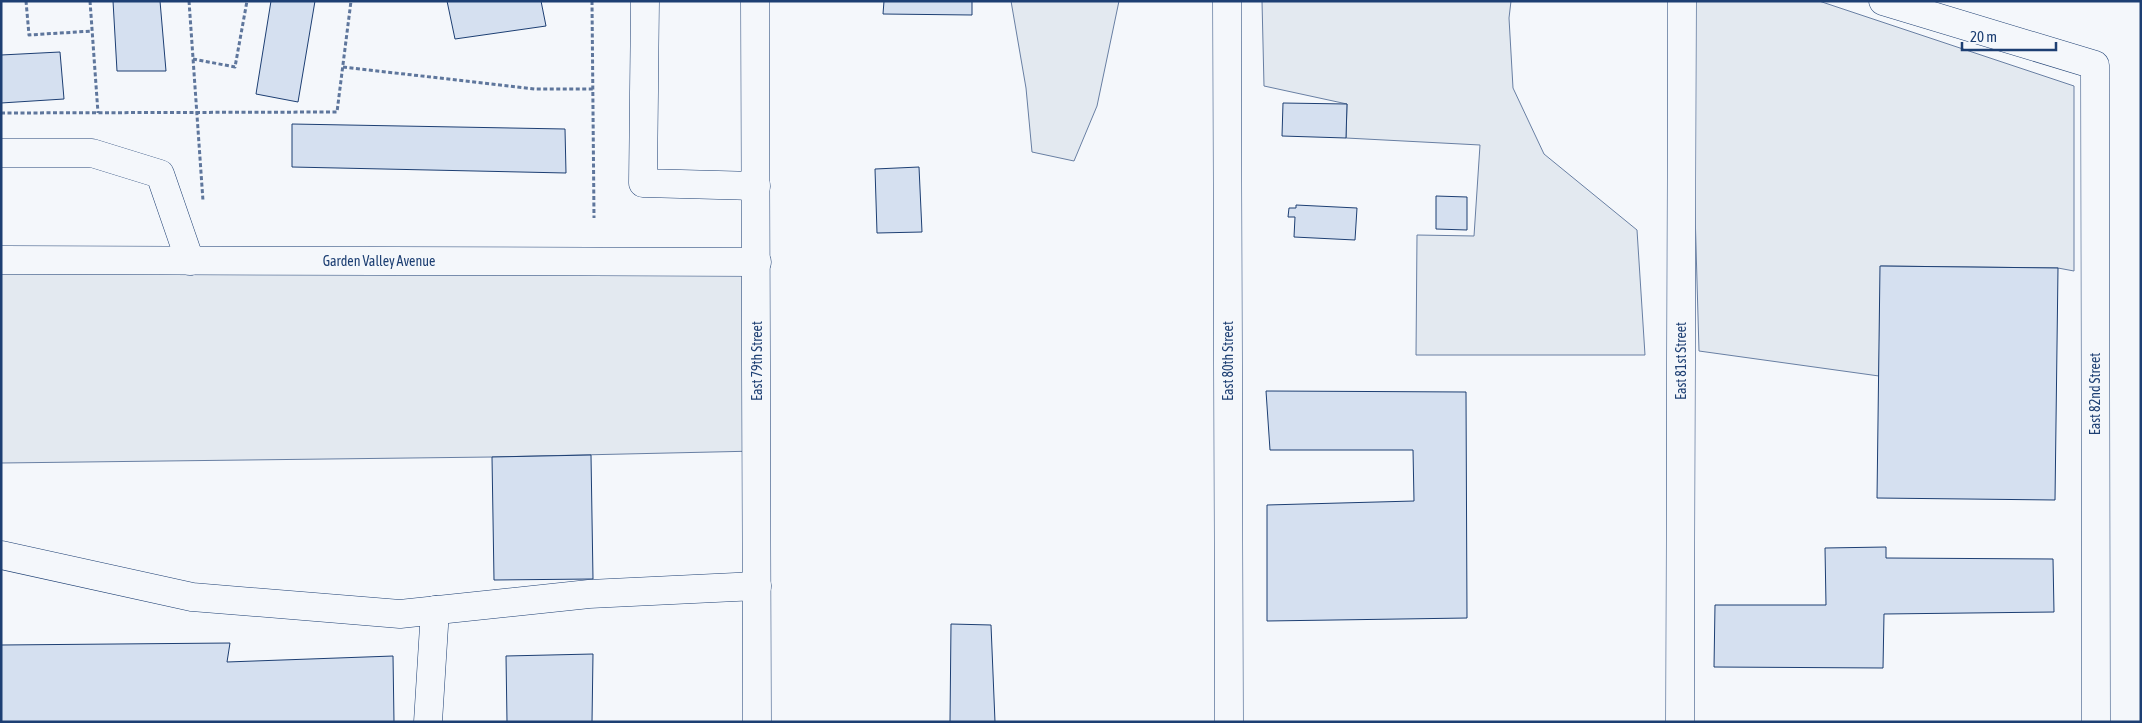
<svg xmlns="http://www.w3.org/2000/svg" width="2142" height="723" font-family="'Asap Condensed',sans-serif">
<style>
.green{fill:#e3e9f0;stroke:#687fa3}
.building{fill:#d5e0f0;stroke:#1d3f73}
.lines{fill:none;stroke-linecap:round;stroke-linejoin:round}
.minor-casing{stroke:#1d3f73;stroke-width:29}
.major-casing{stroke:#1d3f73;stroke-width:29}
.path{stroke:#5e769c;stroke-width:3;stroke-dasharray:4 2.5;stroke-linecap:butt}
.minor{stroke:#f4f7fb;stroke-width:28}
.major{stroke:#f4f7fb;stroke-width:28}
.labels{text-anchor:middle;stroke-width:4;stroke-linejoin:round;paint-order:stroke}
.street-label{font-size:14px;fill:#1d3f73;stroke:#f4f7fb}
</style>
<rect width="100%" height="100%" fill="#f4f7fb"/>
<g class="green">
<path d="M1011,1H1119L1097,106L1074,161L1032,152L1026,88Z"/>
<path d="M1262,1H1511L1509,18L1513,88L1544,154L1637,230L1645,355H1416L1417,235L1474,236L1480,145L1346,138L1347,104L1264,86Z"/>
<path d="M1689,1H1819L2074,86V271L2058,268L1881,266L1879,376L1699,351Z"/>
<path d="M1,260L757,262V451L492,457L1,463Z"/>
</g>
<g class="building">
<path d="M113,1H160L166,71H117Z"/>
<path d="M271,1H315L298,102L256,94Z"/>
<path d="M447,1H541L546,26L455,39Z"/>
<path d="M884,1H972V15L883,14Z"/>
<path d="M60,52L64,99L1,103V55Z"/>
<path d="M1283,103L1347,104L1346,138L1282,136Z"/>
<path d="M292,124L565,129L566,173L292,167Z"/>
<path d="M919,167L922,232L877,233L875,169Z"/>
<path d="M1436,196L1467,197V230L1436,229Z"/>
<path d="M1296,205L1357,208L1355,240L1294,237L1295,217H1288L1289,208H1296Z"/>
<path d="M1880,266L2058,268L2055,500L1877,498Z"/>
<path d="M1266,391L1466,392L1467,618L1267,621V505L1414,501L1413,450H1270Z"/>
<path d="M591,455L593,579L494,580L492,457Z"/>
<path d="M1886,547V558L2053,559L2054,612L1884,614L1883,668L1714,667L1715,605H1826L1825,548Z"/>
<path d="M951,624L991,625L995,722H950Z"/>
<path d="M230,643L227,662L393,656L394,722H1V645Z"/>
<path d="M593,654L592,722H507L506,656Z"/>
</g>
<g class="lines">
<defs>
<g id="minor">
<path d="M645,1L643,183L756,186"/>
<path d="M1227,1L1229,722"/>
<path d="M1883,1L2095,65L2096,722"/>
<path d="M1,153H92L160,174L190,261"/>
<path d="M1,260L757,262"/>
<path d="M1,555L192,597L400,614L589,594L757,586"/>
<path d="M428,722L435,610"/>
<path d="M1680,722L1682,1"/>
</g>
<path id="major" d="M755,1L757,722"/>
</defs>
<use href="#minor" class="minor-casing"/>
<use href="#major" class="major-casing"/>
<g class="path">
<path d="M26,1L29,35L92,31"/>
<path d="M90,1L98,113"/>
<path d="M189,1L203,201"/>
<path d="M592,1L594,218"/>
<path d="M193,59L235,67L247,1"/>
<path d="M343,67L535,89H593"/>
<path d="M1,113L337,112L351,1"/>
</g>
<use href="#minor" class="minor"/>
<use href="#major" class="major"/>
</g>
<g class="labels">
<g class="street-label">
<text x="379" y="266">Garden Valley Avenue</text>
<text transform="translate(757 361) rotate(-90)" y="5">East 79th Street</text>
<text transform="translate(1228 361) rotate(-90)" y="5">East 80th Street</text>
<text transform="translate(1681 361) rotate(-90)" y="5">East 81st Street</text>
<text transform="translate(2095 394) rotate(-90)" y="5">East 82nd Street</text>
</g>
</g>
<rect width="2142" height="723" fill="none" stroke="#1d3f73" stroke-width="5"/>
<path d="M1962 42v8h94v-8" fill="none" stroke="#1d3f73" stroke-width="2.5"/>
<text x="1970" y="42" font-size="15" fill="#1d3f73" stroke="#f4f7fb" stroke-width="4" paint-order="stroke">20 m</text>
</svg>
